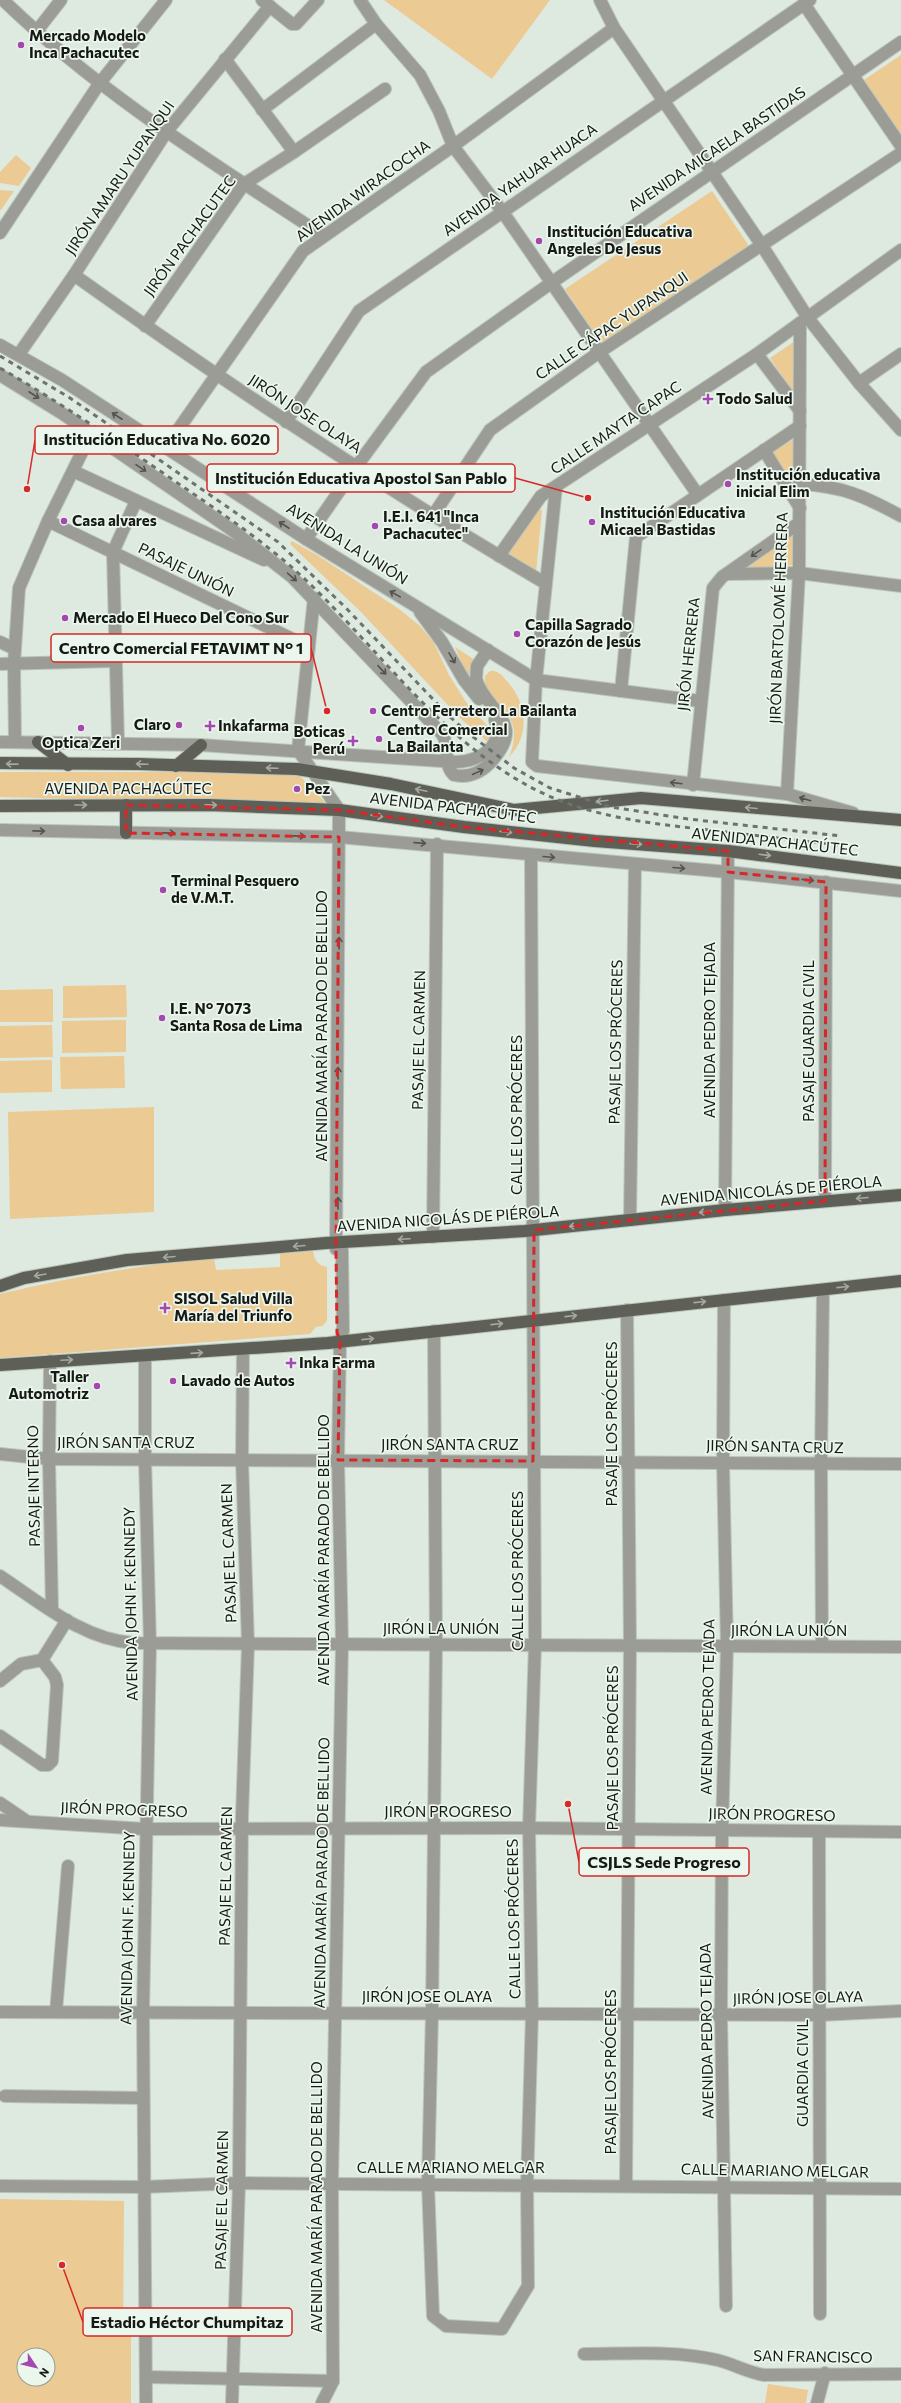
<svg xmlns="http://www.w3.org/2000/svg" width="901" height="2403" font-family="Commissioner,sans-serif">
<style>
.green{fill:#ebca94;fill-rule:evenodd}
.lines{fill:none;stroke-linecap:round;stroke-linejoin:round}
.minor-casing{stroke:#bac4bb;stroke-width:14}
.major-casing{stroke:#bac4bb;stroke-width:14}
.minor{stroke:#9b9c96;stroke-width:12}
.major{stroke:#5e5f56;stroke-width:12}
.rail{stroke:#6c726c;stroke-width:3;stroke-dasharray:5 5;stroke-linecap:butt}
.oneway{stroke:#525450}
.oneway2{stroke:#a4aaa1}
.marked{fill:none;stroke:#d62828;stroke-width:3;stroke-dasharray:8 5;stroke-linejoin:round}
.poi-dot{fill:#a547b0;stroke:#ebf6ec;stroke-width:1.5}
.labels{text-anchor:middle;stroke-width:3.5;stroke-linejoin:round;paint-order:stroke}
.poi-label{font-size:15px;font-weight:bold;fill:#161916;stroke:#ebf6ec;text-anchor:start}
.street-label{font-size:15px;fill:#161916;stroke:#ebf6ec}
.leader{fill:none;stroke:#d62828;stroke-width:1.5}
.callout-dot{fill:#d62828;stroke:#ebf6ec;stroke-width:1.5}
.callout{fill:#ebf6ec;stroke:#d62828;stroke-width:1.5}
.callout-label{font-size:16px;text-anchor:middle;font-weight:bold;fill:#161916}
</style>
<rect width="100%" height="100%" fill="#dee9df"/>
<g class="green">
<path d="M384,0H550L492,79Z"/>
<path d="M901,55V136L864,80Z"/>
<path d="M16,155L31,168L19,186L0,183V172Z"/>
<path d="M0,190L14,191L1,210H0Z"/>
<path d="M712,191L749,246L602,345L565,289Z"/>
<path d="M795,341L793,392L770,358Z"/>
<path d="M795,439V487L770,452Z"/>
<path d="M539,509L542,510L536,572L505,558Z"/>
<path d="M793,535V565L742,569Z"/>
<path d="M292,541L317,555L399,609L420,626L434,643L449,675L466,702L491,730V745L460,718L361,612L290,544Z"/>
<path d="M455,647L475,660L468,677Z"/>
<path d="M490,671C496,670 501,674 505,679C527,701 531,735 509,757C529,708 482,704 485,676Z"/>
<path d="M0,772H267L299,775L324,801L322,805L0,797Z"/>
<path d="M126,985L127,1017L63,1018V986Z"/>
<path d="M53,989V1022H0V990Z"/>
<path d="M126,1020V1052L62,1053V1021Z"/>
<path d="M52,1025L53,1057L0,1058V1026Z"/>
<path d="M124,1056L125,1088L61,1089L60,1057Z"/>
<path d="M52,1060V1092L0,1093V1061Z"/>
<path d="M154,1107V1212L10,1219L8,1112Z"/>
<path d="M313,1251C314,1259 318,1266 327,1267V1321L322,1326L316,1327L310,1334L0,1358V1294C71,1277 142,1265 214,1258L216,1270L280,1267V1254Z"/>
<path d="M0,2199L124,2201L123,2329L131,2330V2403H0ZM24,2355H48V2379H24Z"/>
<path d="M768,2384L808,2390L806,2403H765Z"/>
</g>
<g class="lines">
<defs>
<g id="minor">
<path d="M3,0C99,93 213,163 324,236"/>
<path d="M262,0L292,24H296L318,0"/>
<path d="M360,0L376,24L420,75L439,111L453,146L502,211L698,495"/>
<path d="M600,0L614,28L761,244L808,318L859,383L901,430"/>
<path d="M804,4L901,146"/>
<path d="M36,32L61,0"/>
<path d="M225,59L294,152"/>
<path d="M262,110L376,24"/>
<path d="M0,233L99,84L166,0"/>
<path d="M74,275C227,384 383,488 545,583"/>
<path d="M145,326L244,184L294,152L385,89"/>
<path d="M0,345L62,380L306,539L536,680L700,701"/>
<path d="M19,354L74,275L167,131L270,6"/>
<path d="M757,354L800,411"/>
<path d="M0,375L63,414L232,530L292,577L442,734C451,747 442,764 454,775C468,778 480,773 490,763C529,721 486,713 476,679L477,666L488,650"/>
<path d="M859,383L901,354"/>
<path d="M286,422L359,311L810,0"/>
<path d="M166,447L303,251L453,146L614,28"/>
<path d="M764,450L800,508"/>
<path d="M73,471L264,560"/>
<path d="M800,484C842,486 864,496 901,516"/>
<path d="M556,487L536,680L532,762L537,766L787,794L853,813"/>
<path d="M432,517L490,430L598,353L901,153"/>
<path d="M48,521L309,647"/>
<path d="M306,539L356,467L426,372L551,283L901,42"/>
<path d="M499,556L541,496L757,354L901,250"/>
<path d="M727,574L799,573L901,586"/>
<path d="M314,598L298,750L339,810L336,1249"/>
<path d="M420,612L442,642L464,680L479,699"/>
<path d="M0,642L15,649"/>
<path d="M0,664L114,661"/>
<path d="M621,691L636,537L800,426"/>
<path d="M0,742L201,745L456,762C479,761 505,747 495,720"/>
<path d="M15,742L14,664L19,588L48,521L91,434"/>
<path d="M118,742L113,552L136,501"/>
<path d="M693,785L713,588L722,577L799,523"/>
<path d="M787,794L799,573L800,323"/>
<path d="M0,830L339,837L728,872L901,891"/>
<path d="M825,1201L826,882"/>
<path d="M725,1210L728,851"/>
<path d="M630,1220L635,864"/>
<path d="M433,1237L437,844"/>
<path d="M724,1300L723,1462L727,1646L722,1830L721,2015L726,2306"/>
<path d="M434,1331L436,1645L432,2013L428,2184L433,2316L446,2326L502,2329L528,2286L527,2184L532,2014L529,1828L535,1645L531,855"/>
<path d="M145,1357V1459L150,1644L143,2013L146,2403"/>
<path d="M50,1361L49,1459L52,1610"/>
<path d="M0,1454L49,1459L901,1464"/>
<path d="M0,1576C41,1603 82,1639 133,1643L901,1647"/>
<path d="M822,1646L821,1463L823,1290"/>
<path d="M0,1681L21,1664L42,1660L67,1620"/>
<path d="M0,1736L42,1765H48L52,1761L57,1685L55,1677L42,1660"/>
<path d="M0,1803L25,1820"/>
<path d="M0,1820L145,1829L529,1828L901,1832"/>
<path d="M819,1833L820,2314"/>
<path d="M0,2012L820,2015L901,2011"/>
<path d="M56,2012L68,1866"/>
<path d="M5,2096L143,2098"/>
<path d="M626,2185L630,1646L627,1310"/>
<path d="M0,2186L143,2187L239,2183L901,2189"/>
<path d="M584,2354C629,2354 673,2350 717,2360C734,2364 746,2372 764,2375L901,2374"/>
<path d="M146,2377L333,2381"/>
<path d="M232,2403L239,2183L242,1816L248,1645L242,1459L243,1349"/>
<path d="M322,2403L333,2381L332,2183L342,1644L338,1460L340,1342L343,1331L342,1250L338,1242"/>
<path d="M817,2403L825,2373"/>
</g>
<g id="major">
<path d="M38,742L68,765"/>
<path d="M0,763L139,764L297,769L391,784L514,810L641,798L901,820"/>
<path d="M176,766L201,745"/>
<path d="M126,805V833"/>
<path d="M0,806L208,805L339,810L464,827L595,841L728,851L901,873"/>
<path d="M0,1286L24,1278L127,1260L326,1243L525,1231L725,1210L901,1195"/>
<path d="M0,1365L328,1343L901,1281"/>
</g>
</defs>
<use href="#minor" class="minor-casing"/>
<use href="#major" class="major-casing"/>
<use href="#minor" class="minor"/>
<use href="#major" class="major"/>
<g class="rail">
<path d="M0,356L70,398L278,542L346,608L449,716L468,733L514,768L550,788L611,807L688,819L841,836"/>
<path d="M0,368C61,403 118,442 176,482C217,510 259,538 296,571C377,644 446,751 549,796C599,818 655,824 709,830C752,835 795,840 838,845"/>
</g>
</g>
<defs><path id="oneway-shaft" d="M-6 0H5M1.5-3L5.5 0L1.5 3" fill="none" stroke-width="1.6" stroke-linecap="round" stroke-linejoin="round"/></defs>
<g class="oneway">
<use href="#oneway-shaft" transform="translate(34 395) rotate(33)"/>
<use href="#oneway-shaft" transform="translate(117 416) rotate(-147)"/>
<use href="#oneway-shaft" transform="translate(141 468) rotate(34)"/>
<use href="#oneway-shaft" transform="translate(284 525) rotate(-147)"/>
<use href="#oneway-shaft" transform="translate(756 553) rotate(145)"/>
<use href="#oneway-shaft" transform="translate(292 577) rotate(41)"/>
<use href="#oneway-shaft" transform="translate(395 594) rotate(-151)"/>
<use href="#oneway-shaft" transform="translate(452 658) rotate(60)"/>
<use href="#oneway-shaft" transform="translate(382 670) rotate(47)"/>
<use href="#oneway-shaft" transform="translate(478 772) rotate(-25)"/>
<use href="#oneway-shaft" transform="translate(676 783) rotate(-173)"/>
<use href="#oneway-shaft" transform="translate(805 799) rotate(-164)"/>
<use href="#oneway-shaft" transform="translate(39 831) rotate(1)"/>
<use href="#oneway-shaft" transform="translate(169 833) rotate(1)"/>
<use href="#oneway-shaft" transform="translate(299 836) rotate(1)"/>
<use href="#oneway-shaft" transform="translate(420 843) rotate(4)"/>
<use href="#oneway-shaft" transform="translate(549 857) rotate(5)"/>
<use href="#oneway-shaft" transform="translate(679 868) rotate(5)"/>
<use href="#oneway-shaft" transform="translate(808 880) rotate(6)"/>
<use href="#oneway-shaft" transform="translate(339 943) rotate(-90)"/>
<use href="#oneway-shaft" transform="translate(338 1073) rotate(-90)"/>
<use href="#oneway-shaft" transform="translate(338 1203) rotate(-90)"/>
</g>
<g class="oneway2">
<use href="#oneway-shaft" transform="translate(12 764) rotate(-179)"/>
<use href="#oneway-shaft" transform="translate(142 764) rotate(-178)"/>
<use href="#oneway-shaft" transform="translate(272 768) rotate(-178)"/>
<use href="#oneway-shaft" transform="translate(421 790) rotate(-168)"/>
<use href="#oneway-shaft" transform="translate(602 801) rotate(173)"/>
<use href="#oneway-shaft" transform="translate(81 805)"/>
<use href="#oneway-shaft" transform="translate(211 805) rotate(1)"/>
<use href="#oneway-shaft" transform="translate(751 808) rotate(-175)"/>
<use href="#oneway-shaft" transform="translate(377 816) rotate(8)"/>
<use href="#oneway-shaft" transform="translate(506 832) rotate(6)"/>
<use href="#oneway-shaft" transform="translate(636 844) rotate(4)"/>
<use href="#oneway-shaft" transform="translate(765 855) rotate(7)"/>
<use href="#oneway-shaft" transform="translate(862 1198) rotate(175)"/>
<use href="#oneway-shaft" transform="translate(705 1212) rotate(174)"/>
<use href="#oneway-shaft" transform="translate(575 1226) rotate(174)"/>
<use href="#oneway-shaft" transform="translate(404 1239) rotate(177)"/>
<use href="#oneway-shaft" transform="translate(299 1246) rotate(175)"/>
<use href="#oneway-shaft" transform="translate(169 1257) rotate(175)"/>
<use href="#oneway-shaft" transform="translate(40 1275) rotate(170)"/>
<use href="#oneway-shaft" transform="translate(843 1287) rotate(-6)"/>
<use href="#oneway-shaft" transform="translate(700 1302) rotate(-6)"/>
<use href="#oneway-shaft" transform="translate(571 1316) rotate(-6)"/>
<use href="#oneway-shaft" transform="translate(497 1324) rotate(-6)"/>
<use href="#oneway-shaft" transform="translate(368 1339) rotate(-6)"/>
<use href="#oneway-shaft" transform="translate(197 1353) rotate(-4)"/>
<use href="#oneway-shaft" transform="translate(67 1360) rotate(-3)"/>
</g>
<path class="marked" d="M126,805L339,810L464,827L728,851V872L826,882L825,1201L534,1230L533,1461L338,1460L340,1342L337,1332L336,1250L339,837L126,833Z"/>
<g class="poi-dot">
<circle cx="21" cy="45" r="4"/>
<circle cx="539" cy="241" r="4"/>
<path d="M706 393h4v4h4v4h-4v4h-4v-4h-4v-4h4z"/>
<circle cx="728" cy="484" r="4"/>
<circle cx="64" cy="521" r="4"/>
<circle cx="592" cy="522" r="4"/>
<circle cx="375" cy="526" r="4"/>
<circle cx="65" cy="618" r="4"/>
<circle cx="517" cy="634" r="4"/>
<circle cx="373" cy="711" r="4"/>
<circle cx="179" cy="725" r="4"/>
<path d="M208 720h4v4h4v4h-4v4h-4v-4h-4v-4h4z"/>
<circle cx="81" cy="728" r="4"/>
<circle cx="379" cy="739" r="4"/>
<path d="M351 735h4v4h4v4h-4v4h-4v-4h-4v-4h4z"/>
<circle cx="297" cy="789" r="4"/>
<circle cx="163" cy="890" r="4"/>
<circle cx="162" cy="1018" r="4"/>
<path d="M163 1302h4v4h4v4h-4v4h-4v-4h-4v-4h4z"/>
<path d="M289 1357h4v4h4v4h-4v4h-4v-4h-4v-4h4z"/>
<circle cx="173" cy="1381" r="4"/>
<circle cx="97" cy="1386" r="4"/>
</g>
<g class="labels">
<g class="poi-label">
<text x="29" y="41">Mercado Modelo<tspan x="29" dy="17">Inca Pachacutec</tspan></text>
<text x="547" y="237">Institución Educativa<tspan x="547" dy="17">Angeles De Jesus</tspan></text>
<text x="716" y="404">Todo Salud</text>
<text x="736" y="480">Institución educativa<tspan x="736" dy="17">inicial Elim</tspan></text>
<text x="600" y="518">Institución Educativa<tspan x="600" dy="17">Micaela Bastidas</tspan></text>
<text x="383" y="522">I.E.I. 641 "Inca<tspan x="383" dy="17">Pachacutec"</tspan></text>
<text x="72" y="526">Casa alvares</text>
<text x="73" y="623">Mercado El Hueco Del Cono Sur</text>
<text x="525" y="630">Capilla Sagrado<tspan x="525" dy="17">Corazón de Jesús</tspan></text>
<text x="381" y="716">Centro Ferretero La Bailanta</text>
<text x="171" y="730" text-anchor="end">Claro</text>
<text x="218" y="731">Inkafarma</text>
<text x="387" y="735">Centro Comercial<tspan x="387" dy="17">La Bailanta</tspan></text>
<text x="345" y="737" text-anchor="end">Boticas<tspan x="345" dy="17">Perú</tspan></text>
<text x="81" y="748" text-anchor="middle">Optica Zeri</text>
<text x="305" y="794">Pez</text>
<text x="171" y="886">Terminal Pesquero<tspan x="171" dy="17">de V.M.T.</tspan></text>
<text x="170" y="1014">I.E. N° 7073<tspan x="170" dy="17">Santa Rosa de Lima</tspan></text>
<text x="174" y="1304">SISOL Salud Villa<tspan x="174" dy="17">María del Triunfo</tspan></text>
<text x="299" y="1368">Inka Farma</text>
<text x="89" y="1382" text-anchor="end">Taller<tspan x="89" dy="17">Automotriz</tspan></text>
<text x="181" y="1386">Lavado de Autos</text>
</g>
<g class="street-label">
<text transform="translate(717 149) rotate(-34)" y="5">AVENIDA MICAELA BASTIDAS</text>
<text transform="translate(120 178) rotate(-56)" y="5">JIRÓN AMARU YUPANQUI</text>
<text transform="translate(520 180) rotate(-35)" y="5">AVENIDA YAHUAR HUACA</text>
<text transform="translate(363 191) rotate(-36)" y="5">AVENIDA WIRACOCHA</text>
<text transform="translate(190 236) rotate(-54)" y="5">JIRÓN PACHACUTEC</text>
<text transform="translate(612 326) rotate(-34)" y="5">CALLE CÁPAC YUPANQUI</text>
<text transform="translate(305 414) rotate(33)" y="5">JIRÓN JOSE OLAYA</text>
<text transform="translate(616 428) rotate(-34)" y="5">CALLE MAYTA CAPAC</text>
<text transform="translate(347 544) rotate(32)" y="5">AVENIDA LA UNIÓN</text>
<text transform="translate(186 570) rotate(26)" y="5">PASAJE UNIÓN</text>
<text transform="translate(779 618) rotate(-88)" y="5">JIRÓN BARTOLOMÉ HERRERA</text>
<text transform="translate(689 654) rotate(-84)" y="5">JIRÓN HERRERA</text>
<text x="128" y="794">AVENIDA PACHACÚTEC</text>
<text transform="translate(453 808) rotate(7)" y="5">AVENIDA PACHACÚTEC</text>
<text transform="translate(775 842) rotate(6)" y="5">AVENIDA PACHACÚTEC</text>
<text transform="translate(322 1026) rotate(-90)" y="5">AVENIDA MARÍA PARADO DE BELLIDO</text>
<text transform="translate(710 1030) rotate(-90)" y="5">AVENIDA PEDRO TEJADA</text>
<text transform="translate(419 1040) rotate(-89)" y="5">PASAJE EL CARMEN</text>
<text transform="translate(809 1041) rotate(-90)" y="5">PASAJE GUARDIA CIVIL</text>
<text transform="translate(616 1042) rotate(-89)" y="5">PASAJE LOS PRÓCERES</text>
<text transform="translate(517 1115) rotate(-90)" y="5">CALLE LOS PRÓCERES</text>
<text transform="translate(771 1191) rotate(-5)" y="5">AVENIDA NICOLÁS DE PIÉROLA</text>
<text transform="translate(448 1219) rotate(-4)" y="5">AVENIDA NICOLÁS DE PIÉROLA</text>
<text transform="translate(612 1424) rotate(-90)" y="5">PASAJE LOS PRÓCERES</text>
<text x="126" y="1448">JIRÓN SANTA CRUZ</text>
<text x="450" y="1450">JIRÓN SANTA CRUZ</text>
<text transform="translate(775 1447) rotate(1)" y="5">JIRÓN SANTA CRUZ</text>
<text transform="translate(34 1486) rotate(-91)" y="5">PASAJE INTERNO</text>
<text transform="translate(324 1550) rotate(-90)" y="5">AVENIDA MARÍA PARADO DE BELLIDO</text>
<text transform="translate(229 1553) rotate(-92)" y="5">PASAJE EL CARMEN</text>
<text transform="translate(518 1571) rotate(-90)" y="5">CALLE LOS PRÓCERES</text>
<text transform="translate(131 1604) rotate(-91)" y="5">AVENIDA JOHN F. KENNEDY</text>
<text x="441" y="1634">JIRÓN LA UNIÓN</text>
<text x="789" y="1636">JIRÓN LA UNIÓN</text>
<text transform="translate(708 1707) rotate(-89)" y="5">AVENIDA PEDRO TEJADA</text>
<text transform="translate(613 1748) rotate(-90)" y="5">PASAJE LOS PRÓCERES</text>
<text transform="translate(124 1810) rotate(2)" y="5">JIRÓN PROGRESO</text>
<text x="448" y="1817">JIRÓN PROGRESO</text>
<text transform="translate(772 1815) rotate(1)" y="5">JIRÓN PROGRESO</text>
<text transform="translate(322 1873) rotate(-89)" y="5">AVENIDA MARÍA PARADO DE BELLIDO</text>
<text transform="translate(226 1876) rotate(-89)" y="5">PASAJE EL CARMEN</text>
<text transform="translate(514 1919) rotate(-91)" y="5">CALLE LOS PRÓCERES</text>
<text transform="translate(128 1928) rotate(-89)" y="5">AVENIDA JOHN F. KENNEDY</text>
<text x="427" y="2002">JIRÓN JOSE OLAYA</text>
<text transform="translate(798 1998) rotate(-1)" y="5">JIRÓN JOSE OLAYA</text>
<text transform="translate(707 2031) rotate(-91)" y="5">AVENIDA PEDRO TEJADA</text>
<text transform="translate(611 2072) rotate(-90)" y="5">PASAJE LOS PRÓCERES</text>
<text transform="translate(803 2073) rotate(-90)" y="5">GUARDIA CIVIL</text>
<text x="451" y="2173">CALLE MARIANO MELGAR</text>
<text transform="translate(775 2171) rotate(1)" y="5">CALLE MARIANO MELGAR</text>
<text transform="translate(317 2197) rotate(-90)" y="5">AVENIDA MARÍA PARADO DE BELLIDO</text>
<text transform="translate(222 2200) rotate(-89)" y="5">PASAJE EL CARMEN</text>
<text transform="translate(813 2357) rotate(1)" y="5">SAN FRANCISCO</text>
</g>
</g>
<path class="leader" d="M27 489L35 440M588 498L515 478M327 711L311 648M568 1804L579 1862M62 2265L83 2322"/>
<g class="callout-dot">
<circle cx="27" cy="489" r="4"/>
<circle cx="588" cy="498" r="4"/>
<circle cx="327" cy="711" r="4"/>
<circle cx="568" cy="1804" r="4"/>
<circle cx="62" cy="2265" r="4"/>
</g>
<g class="callout">
<rect x="35" y="426" width="243" height="28" rx="4"/>
<rect x="207" y="464" width="308" height="28" rx="4"/>
<rect x="51" y="634" width="260" height="28" rx="4"/>
<rect x="579" y="1848" width="170" height="28" rx="4"/>
<rect x="83" y="2308" width="209" height="28" rx="4"/>
</g>
<g class="callout-label">
<text x="157" y="445">Institución Educativa No. 6020</text>
<text x="361" y="484">Institución Educativa Apostol San Pablo</text>
<text x="181" y="654">Centro Comercial FETAVIMT N° 1</text>
<text x="664" y="1868">CSJLS Sede Progreso</text>
<text x="187" y="2328">Estadio Héctor Chumpitaz</text>
</g>
<g transform="translate(36 2367) rotate(125)"><circle r="19" fill="#ebf6ec" stroke="#969e96"/>
<path d="M0-3L7 15L0 10L-7 15Z" fill="#a547b0"/>
<text y="-6" font-size="11" font-weight="bold" text-anchor="middle" fill="#161916">N</text>
</g>
</svg>
